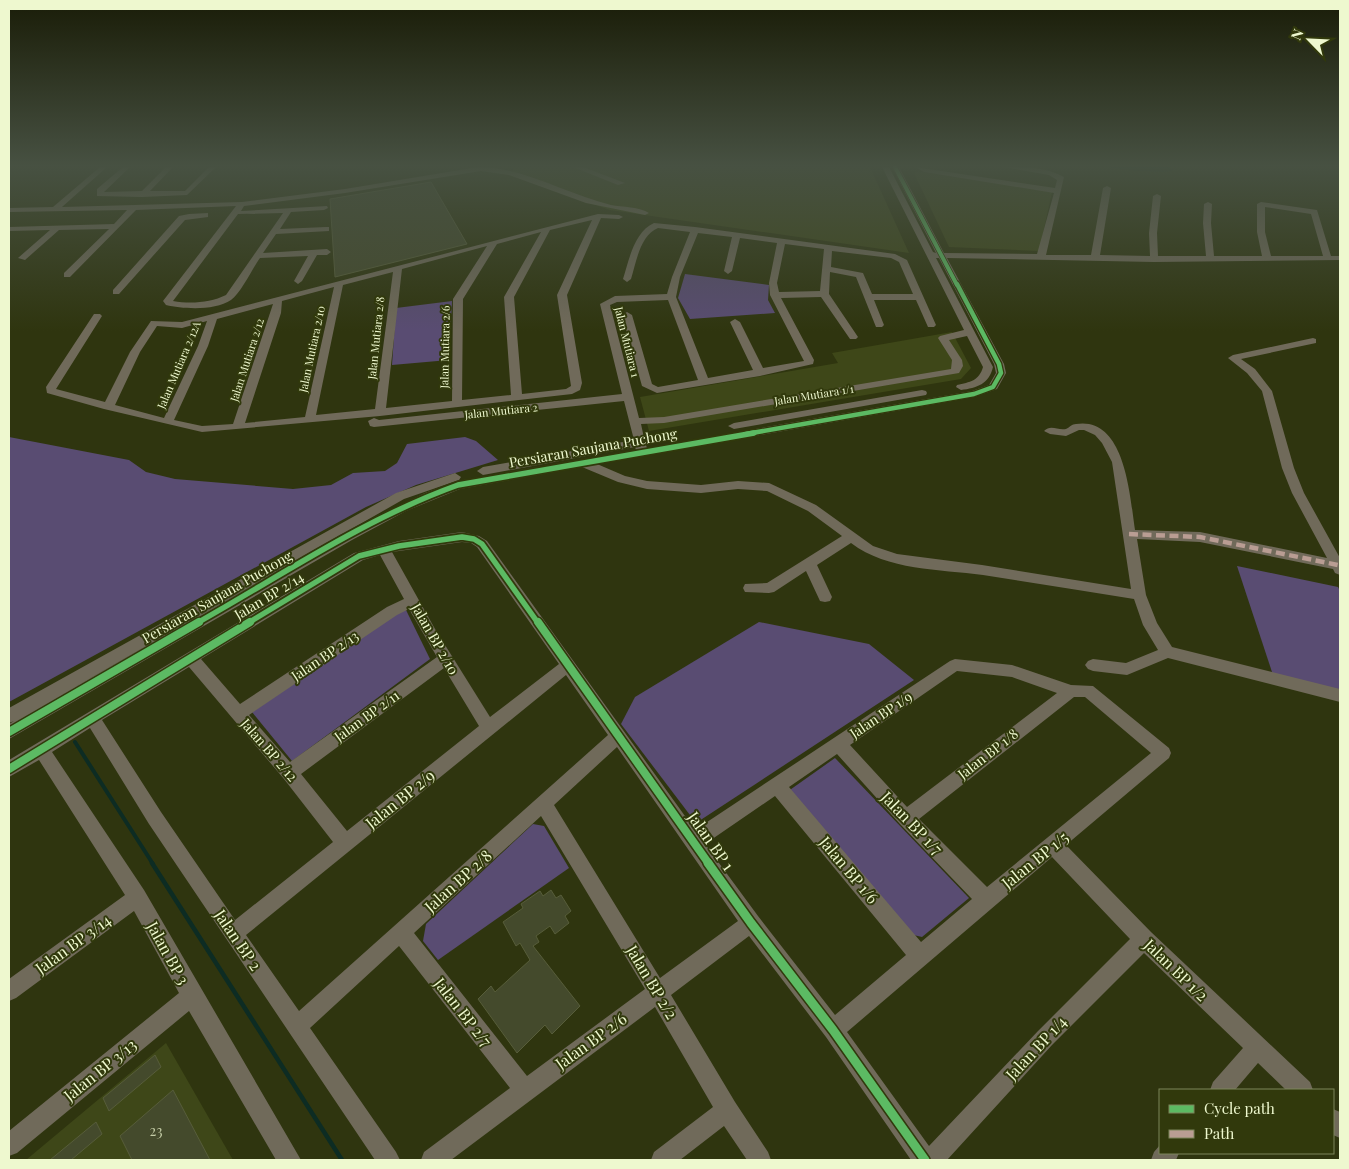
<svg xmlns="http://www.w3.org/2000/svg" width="1349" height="1169" font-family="'Playfair Display',serif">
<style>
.built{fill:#3e4718}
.green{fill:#594c72}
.water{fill:#0d2c23}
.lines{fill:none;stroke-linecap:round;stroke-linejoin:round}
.stream-far1{stroke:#0d2c23;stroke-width:4}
.stream{stroke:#0d2c23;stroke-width:4.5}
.building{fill:#444a2c;stroke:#575d3a}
.minor{fill:#706a5a;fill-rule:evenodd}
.quiet{stroke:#b99d93;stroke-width:4.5;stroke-dasharray:9 4.5;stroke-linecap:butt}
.cycleway-far4-casing{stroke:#31390c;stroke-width:5.5}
.cycleway-far3-casing{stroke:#31390c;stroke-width:7}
.cycleway-far2-casing{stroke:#31390c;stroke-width:9}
.cycleway-far1-casing{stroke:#31390c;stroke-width:11}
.cycleway-casing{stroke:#31390c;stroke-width:12}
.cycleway-far4{stroke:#5cba63;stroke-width:4}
.cycleway-far3{stroke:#5cba63;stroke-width:4.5}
.cycleway-far2{stroke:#5cba63;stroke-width:5.5}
.cycleway-far1{stroke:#5cba63;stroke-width:8}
.cycleway{stroke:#5cba63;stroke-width:9}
.labels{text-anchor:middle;stroke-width:4;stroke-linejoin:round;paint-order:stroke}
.far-street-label{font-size:11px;fill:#eef8cf;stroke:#31390c}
.street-label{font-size:14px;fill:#eef8cf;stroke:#31390c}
.near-number-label{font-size:14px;fill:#c4cca6}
.near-street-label{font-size:16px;fill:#eef8cf;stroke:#31390c}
</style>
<rect width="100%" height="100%" fill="#2f350f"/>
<g class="built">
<path d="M516,167H870L909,253L610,210L512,176L513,169Z"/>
<path d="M917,171L1052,192L1039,251L949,247L914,173Z"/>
<path d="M952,332L971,368L961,379L649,431L640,397L838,363L832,353Z"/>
<path d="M166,1043L233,1160H26Z"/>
</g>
<g class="green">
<path d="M685,274L769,285L768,300L775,313L690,319L678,298Z"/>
<path d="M452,301L449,360L392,365L396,308Z"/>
<path d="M9,437L129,460L146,472L175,479L293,489L331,485L353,473L385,471L397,463L407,444L465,437L476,441L498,460L416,485L366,507L9,702Z"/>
<path d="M1237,566L1338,587L1340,591V691L1273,675Z"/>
<path d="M406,610L430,659L292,761L252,712L397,613Z"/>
<path d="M759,622L869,644L914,680L696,823L621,724L635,697Z"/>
<path d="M835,758L969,898L922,937L905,933L787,792Z"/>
<path d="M533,824L544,826L569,868L438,960L423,941L426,924Z"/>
</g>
<path class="water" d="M1109,167H1169L1172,171C1167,173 1113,170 1109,167Z"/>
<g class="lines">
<path class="stream-far1" d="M75,742L153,864"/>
<path class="stream" d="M152,863L342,1160"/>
</g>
<g class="building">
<path d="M431,182L467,244L335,277L330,199Z"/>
<path d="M551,890L556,898L561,895L571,911L565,916L569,923L555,934L550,926L536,936L539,942L533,946L580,1006L552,1034L545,1025L517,1053L478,999L491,986L495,992L530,960L520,943L516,946L503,922L523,908L521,904L540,891L543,896Z"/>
<path d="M155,1055L161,1067L109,1111L103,1098Z"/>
<path d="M173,1090L210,1160H132L120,1136Z"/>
<path d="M96,1122L102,1134L71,1160H50Z"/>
</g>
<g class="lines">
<g class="minor">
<path d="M100,167H107L62,207L242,202L345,189L478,167C523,167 566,194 611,205C622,207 640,207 649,213L645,215L586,203L509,175L481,171L345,193L244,206L241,211L327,206L328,208L324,210L291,212L280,229L326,227H329V231L276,234L263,253L327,249L331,252L327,255H317L302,281L298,284L294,281L308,256L260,258C252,269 241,293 231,300C215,311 183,309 166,305L163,301L236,206L136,210L70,277H64V273L109,229L59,230L25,260L18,258L50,230L9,231V227L114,224L127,210L9,212V208L53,207ZM283,213L226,295C210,303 190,304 173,301L238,214Z"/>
<path d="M123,167H130L104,192L142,191L166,167H173L150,191H185L209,167H216L187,195L142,197L97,196V189Z"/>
<path d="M573,167H583L625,183L618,185Z"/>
<path d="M882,167H889L933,252L936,253L892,167H899L944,253L1037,254L1054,193L924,172L915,167L1055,188L1057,180L1049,175L1004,167C1024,167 1046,167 1064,177L1046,255H1091L1103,188L1107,186L1111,188L1100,255L1150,256L1149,233L1153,196L1157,194L1161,196L1157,233L1158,256H1206L1203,223L1204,204L1208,202L1212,204L1211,223L1214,256H1262L1257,232V204L1261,202L1317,210L1331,256H1340V260L1154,262L947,258L1004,364L1006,373L997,389L974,397L597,464L625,476L647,481L701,485L738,481L769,483L816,505L873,546L897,554L982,565L1131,589L1112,462L1102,443L1095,435L1084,430H1079L1066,436L1050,434L1044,431C1051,424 1058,431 1066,429C1070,427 1072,424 1076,424C1126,416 1130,498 1135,530L1200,532L1327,558L1292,493L1282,468L1262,391L1247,373L1228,358L1233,355L1313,338L1316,339V343L1241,359L1255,369L1272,391L1294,468L1304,493L1340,558V575L1335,573L1333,569L1200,542L1137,539L1146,595L1157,623L1172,647L1340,689V702L1168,658L1127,675L1093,671L1088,669L1085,665L1088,661L1093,659L1126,663L1158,650L1143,625L1134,599C1083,591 1033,583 983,575C939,569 888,571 851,543L817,565L832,597L830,601L825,602L820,601L806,571L774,592L769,593L745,592L743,588L745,584L767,583L842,536L808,511L767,491L738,489L701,493L647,489L618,482L582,467L460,489L406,511L352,540L9,739V724L14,721L9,723V708L396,493L455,473L461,477L459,480L404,499L57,697L342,534L425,493L458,481L636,450L635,447L483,475L477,471L483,467L634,440L624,401L374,427L370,426L368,421L374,418L379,420L622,394L600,304L615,296L667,294L672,277L690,232L658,228C640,235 636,263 631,279L627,282L623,279C629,260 634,232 654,223L695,227L895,254L907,260L936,325L934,327H928L916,300H874L884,325L882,327H876L856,277L830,272L829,294L858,337L856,339H850L821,297L781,298L814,360L813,364L760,376L657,393L642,386L622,315L627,312L632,315L652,384L658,387L698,380L668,300L617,302L610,305L639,418L664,417L951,369L952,360L938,338L940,336L964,330ZM1265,207L1311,214L1323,256H1271L1265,232ZM698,233L732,237L724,271L728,274L732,271L740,238L777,243L769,283L770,295L804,361L763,368L740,322L735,319L730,322L753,370L708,378L676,297L680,277ZM785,244L824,249L820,291L779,292L777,283ZM832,251L891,258L899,262L913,294H872L863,273L831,267ZM936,258H939L994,364L996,373L989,385L972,391L647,448L646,445L658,442L660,440L654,436L644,438L641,424L664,423L959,373L963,366L962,360L949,340L967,336L983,367C979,381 970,382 957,385L956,387L961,390C977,388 989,384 993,367Z"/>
<path d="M208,213V217L185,220L119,294H113V290L179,216L189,214Z"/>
<path d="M598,214L619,215L623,217L619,219L601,218L567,295L582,383L580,390L572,394L380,416L202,432L104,409L47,393L46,387L94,314H100L102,316L56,389L105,402L130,352L151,321L182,322ZM592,220L557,295L571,386L566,389L522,394L514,297L550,230ZM541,232L504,297L511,395L462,400L463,299L497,244ZM487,246L453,299L452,401L386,408L402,269ZM393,272L375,409L316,415L343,285ZM334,287L305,417L245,423L281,313L282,301ZM273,304L233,424L202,426L174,420L208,346L217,319ZM207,321L198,346L164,418L115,405L140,352L157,326L182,328Z"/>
<path d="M922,390L926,391L927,393L926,395L734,429L728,426L734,423Z"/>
<path d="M462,532L479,536L487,541L695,830L950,661L955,659L1012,665L1071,685L1093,686L1169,748L1171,753L1169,758L1066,845L1151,932L1310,1082L1313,1090H1286L1258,1063L1235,1090H1210L1213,1082L1243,1048L1144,953L1052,1045L947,1160H911L826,1037L749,936L671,995L735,1102L768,1152L771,1160H747L724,1126L680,1160H651L654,1152L713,1107L655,1007L451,1160H421L424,1152L510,1088L399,946L310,1028L396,1152L400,1160H375L149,824L90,728L52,752L144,890L301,1160H276L189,1011L17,1153L9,1156V1131L179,993L134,911L16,998L9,1001V979L125,895L39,760L9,777V760L354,553L399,541ZM462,542L471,543L477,547L559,664L490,717L435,629L392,552ZM380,555L404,599L387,607L240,704L201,659L363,560ZM409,609L437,657L290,762L249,715L397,615ZM189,667L284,779L333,842L235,920L161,812L102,720ZM444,668L479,726L347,831L301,774ZM957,671L1012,677L1057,693L907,807L850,745ZM566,675L608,735L299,1011L246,935ZM1074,697H1085L1151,753L987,887L919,819ZM617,747L738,921L660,978L554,805ZM837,754L900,824L972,899L921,942L789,787ZM775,796L906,955L835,1015L758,916L705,844ZM541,816L645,989L527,1076L414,933ZM1052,857L1130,939L1038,1031L929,1146L847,1032Z"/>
<path d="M1333,1109L1340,1112V1138L1333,1135Z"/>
<path d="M1160,1145V1153H1179L1176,1160H1151L1154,1152Z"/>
</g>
<path class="quiet" d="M1129,534L1200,537L1338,565"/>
<defs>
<path id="cycleway-far4" d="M895,167L957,285"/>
<path id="cycleway-far3" d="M746,434L974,394L993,387L1001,373L999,364L957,284"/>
<g id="cycleway-far2">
<path d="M197,623C282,575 366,518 458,485L754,433"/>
<path d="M248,623L359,556L399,546L462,537L474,539L482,544L538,623"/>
</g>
<g id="cycleway-far1">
<path d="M538,622L709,864"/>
<path d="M9,732L199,622"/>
<path d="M9,769L250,622"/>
</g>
<path id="cycleway" d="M708,863L751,923L833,1030L925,1160"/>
</defs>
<use href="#cycleway-far4" class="cycleway-far4-casing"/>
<use href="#cycleway-far3" class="cycleway-far3-casing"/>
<use href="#cycleway-far2" class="cycleway-far2-casing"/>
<use href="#cycleway-far1" class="cycleway-far1-casing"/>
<use href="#cycleway" class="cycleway-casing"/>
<use href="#cycleway-far4" class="cycleway-far4"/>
<use href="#cycleway-far3" class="cycleway-far3"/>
<use href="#cycleway-far2" class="cycleway-far2"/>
<use href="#cycleway-far1" class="cycleway-far1"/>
<use href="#cycleway" class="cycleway"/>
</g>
<linearGradient id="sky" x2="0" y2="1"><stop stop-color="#1a1d08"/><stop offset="0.5" stop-color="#475142"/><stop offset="1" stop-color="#475142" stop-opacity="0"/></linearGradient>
<rect width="1349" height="331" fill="url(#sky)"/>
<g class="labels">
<g class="far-street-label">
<text transform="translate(376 338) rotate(-84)" y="4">Jalan Mutiara 2/8</text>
<text transform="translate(627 342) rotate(76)" y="4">Jalan Mutiara 1</text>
<text transform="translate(445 347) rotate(-89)" y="4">Jalan Mutiara 2/6</text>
<text transform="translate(312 349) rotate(-78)" y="4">Jalan Mutiara 2/10</text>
<text transform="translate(247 360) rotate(-72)" y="4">Jalan Mutiara 2/12</text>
<text transform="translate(179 365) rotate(-67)" y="4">Jalan Mutiara 2/12A</text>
<text transform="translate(814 395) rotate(-9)" y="4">Jalan Mutiara 1/1</text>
<text transform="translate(501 411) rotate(-6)" y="4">Jalan Mutiara 2</text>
</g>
<g class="street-label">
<text transform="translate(593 448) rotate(-10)" y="5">Persiaran Saujana Puchong</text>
<text transform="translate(269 596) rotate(-31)" y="5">Jalan BP 2/14</text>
<text transform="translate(217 597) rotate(-30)" y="5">Persiaran Saujana Puchong</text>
<text transform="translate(435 639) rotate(60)" y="5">Jalan BP 2/10</text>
<text transform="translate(325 656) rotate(-34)" y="5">Jalan BP 2/13</text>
<text transform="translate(881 715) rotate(-34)" y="5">Jalan BP 1/9</text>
<text transform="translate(367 716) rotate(-36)" y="5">Jalan BP 2/11</text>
<text transform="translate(269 750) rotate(49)" y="5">Jalan BP 2/12</text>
<text transform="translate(988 754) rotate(-38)" y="5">Jalan BP 1/8</text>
</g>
<g class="near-number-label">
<text x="156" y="1136">23</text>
</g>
<g class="near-street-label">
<text transform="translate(400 799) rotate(-39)" y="6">Jalan BP 2/9</text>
<text transform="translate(912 823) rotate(46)" y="6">Jalan BP 1/7</text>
<text transform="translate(711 841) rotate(55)" y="6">Jalan BP 1</text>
<text transform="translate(1035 860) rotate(-39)" y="6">Jalan BP 1/5</text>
<text transform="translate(849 870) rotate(50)" y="6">Jalan BP 1/6</text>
<text transform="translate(458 881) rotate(-42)" y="6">Jalan BP 2/8</text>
<text transform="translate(238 940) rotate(56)" y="6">Jalan BP 2</text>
<text transform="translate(73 944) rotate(-36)" y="6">Jalan BP 3/14</text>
<text transform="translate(168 953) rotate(61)" y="6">Jalan BP 3</text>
<text transform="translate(1176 970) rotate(44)" y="6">Jalan BP 1/2</text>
<text transform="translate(652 982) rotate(59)" y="6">Jalan BP 2/2</text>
<text transform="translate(463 1012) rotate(52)" y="6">Jalan BP 2/7</text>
<text transform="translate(591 1041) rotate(-36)" y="6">Jalan BP 2/6</text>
<text transform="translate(1036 1048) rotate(-47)" y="6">Jalan BP 1/4</text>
<text transform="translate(100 1070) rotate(-39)" y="6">Jalan BP 3/13</text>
</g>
</g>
<rect width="1349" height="1169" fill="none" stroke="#eef8cf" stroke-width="20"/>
<rect x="1159" y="1089" width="175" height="65" fill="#31390c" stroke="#7d855a"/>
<rect x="1169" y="1105" width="25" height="8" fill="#5cba63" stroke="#7d855a"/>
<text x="1204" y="1114" font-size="15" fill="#eef8cf">Cycle path</text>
<rect x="1169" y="1130" width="25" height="8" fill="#b99d93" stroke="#7d855a"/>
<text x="1204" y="1139" font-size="15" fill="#eef8cf">Path</text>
<g transform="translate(1309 40) rotate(294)" stroke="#31390c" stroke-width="4" paint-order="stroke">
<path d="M0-4L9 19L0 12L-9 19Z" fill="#eef8cf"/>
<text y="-8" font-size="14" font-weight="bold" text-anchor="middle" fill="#eef8cf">N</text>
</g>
</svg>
